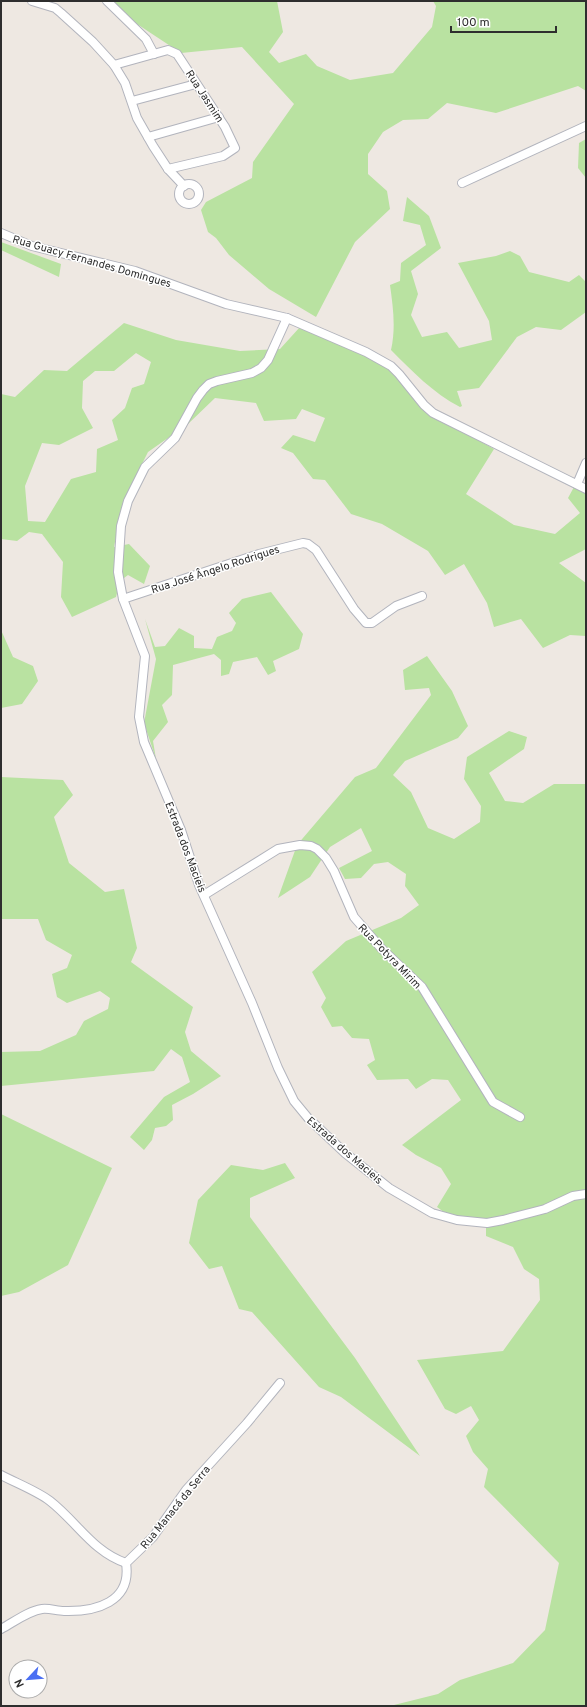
<svg xmlns="http://www.w3.org/2000/svg" width="587" height="1707" font-family="Overpass,sans-serif">
<style>
.green{fill:#b9e2a1;fill-rule:evenodd}
.lines{fill:none;stroke-linecap:round;stroke-linejoin:round}
.street-casing{stroke:#b2b4bd;stroke-width:10}
.street{stroke:#fff;stroke-width:8}
.labels{text-anchor:middle;stroke-width:3;stroke-linejoin:round;paint-order:stroke}
.street-label{font-size:11px;fill:#2e2e2e;stroke:#fff}
</style>
<rect width="100%" height="100%" fill="#eee8e2"/>
<g class="green">
<path d="M112,1H277L283,32L269,52L279,63L306,54L317,66L350,80L393,73L432,27L436,6L433,1H586V91L578,86L496,113L447,103L428,119L403,120L383,132L368,154V174L387,191L390,209L355,242L316,317L269,289L229,255L216,238L208,232L201,210L206,202L252,178L253,162L294,104L242,47L181,53L137,24Z"/>
<path d="M586,139V178L578,168L579,143Z"/>
<path d="M407,197L429,216L441,248L411,271L418,294L411,315L422,337L447,332L459,348L492,340L489,321L458,263L496,256L510,251L520,256L529,272L569,282L579,275L586,282V312L561,330L536,327L517,337L479,388L457,391L462,406L460,407C433,393 412,371 391,350C396,328 393,307 390,285L400,281L401,263L426,245L420,225L403,221Z"/>
<path d="M1,242L61,264L59,277L1,250Z"/>
<path d="M124,323L176,340L240,351L280,349L300,327L341,342L393,369L423,409L494,449L466,494L514,525L555,534L580,513L568,498L574,487L586,494V549L559,563L586,583V636L570,635L543,648L521,619L494,627L487,603L464,564L445,575L428,551L382,524L351,514L325,480L313,479L293,453L281,448L293,435L315,442L325,418L302,409L296,419L264,421L256,403L215,398L188,424L148,452L123,502L114,547L129,544L150,566L144,584L128,575L120,581L116,597L72,617L61,597L63,562L42,534L29,532L17,541L1,539V394L15,397L44,370L67,371ZM136,353L151,362L144,384L132,388L125,408L112,420L118,440L97,449L96,472L71,479L45,522L28,521L25,486L42,443L59,445L93,428L82,408L83,381L95,371H114Z"/>
<path d="M271,592L303,634L299,649L273,661L276,671L268,675L257,657L233,662L229,674L221,676V660L214,654L173,665L172,695L162,705L168,722L153,741L156,759L144,723L156,659L145,619L155,647L165,646L179,628L194,636V648L212,649L217,637L232,631L236,623L229,613L242,599Z"/>
<path d="M1,630L13,657L33,666L38,681L22,704L1,708Z"/>
<path d="M427,656L452,691L468,726L458,738L405,761L393,775L411,792L428,828L454,839L480,822L481,806L464,779L467,757L509,731L527,737L524,749L489,773L505,801L523,803L554,784H586V1706H390L438,1694L460,1680L513,1663L545,1630L559,1563L484,1487L488,1469L473,1452L466,1436L479,1420L471,1406L456,1414L445,1409L417,1360L503,1351L540,1300L539,1279L524,1269L513,1247L486,1236V1224L452,1218L437,1207L451,1184L441,1168L416,1155L402,1145L461,1100L448,1080L432,1079L416,1089L408,1079L377,1080L367,1065L375,1060L369,1039L352,1038L342,1026L332,1027L321,1007L326,998L312,972L346,941L401,918L419,905L405,886L406,874L388,862L374,864L361,878L345,879L339,868L372,851L361,828L330,847L310,877L278,898L297,845L355,777L376,768L431,695L429,688L405,690L403,670Z"/>
<path d="M1,777L63,780L73,795L54,817L69,863L105,892L124,889L137,948L131,962L193,1007L185,1032L191,1051L221,1076L193,1094L172,1105L173,1120L166,1126L155,1128L152,1140L144,1150L130,1137L164,1097L190,1082L182,1057L171,1049L154,1071L1,1086V1052L40,1051L76,1035L84,1021L108,1009L110,998L100,991L67,1003L57,997L52,974L67,968L72,955L46,940L38,919H1Z"/>
<path d="M1,1114L112,1168L68,1265L19,1292L1,1296Z"/>
<path d="M285,1163L295,1178L250,1198V1217L355,1358L420,1456L341,1397L319,1387L252,1312L239,1309L222,1266L209,1269L189,1243L198,1200L231,1165L263,1170Z"/>
</g>
<g class="lines">
<defs>
<g id="street">
<path d="M32,1L55,8L61,13L93,42L114,65L125,83L137,118L153,146L168,169L184,186"/>
<path d="M107,1L146,39L154,54"/>
<path d="M114,65L168,50L177,54L225,127L235,148L223,156L168,169"/>
<path d="M132,101L196,84"/>
<path d="M148,137L219,117"/>
<path d="M462,183L586,126"/>
<circle cx="189" cy="194" r="10"/>
<path d="M1,233L32,246L135,271L226,304L287,318L366,352L391,366L399,374L424,405L433,413L586,489"/>
<path d="M287,318L268,360L261,368L252,373L217,381L209,384L203,390L197,398L175,438L145,467L128,501L121,526L118,572L123,599L145,656L139,717L144,742L181,830L199,885L252,1003L278,1068L294,1101L308,1118L345,1153L389,1188L432,1213L457,1220L487,1223L503,1220L545,1209L573,1196L586,1194"/>
<path d="M577,484L586,463"/>
<path d="M123,599L259,554L303,543L308,544L316,550L354,609L366,623H372L396,606L422,596"/>
<path d="M204,895L278,849L300,845L311,846L317,849L326,858L334,871L354,917L381,948L422,987L493,1102L520,1117"/>
<path d="M1,1475C16,1483 37,1491 50,1501C77,1522 93,1552 126,1563"/>
<path d="M1,1629C14,1622 28,1611 42,1609C49,1608 57,1611 64,1611C96,1612 132,1602 126,1563L153,1537L186,1490L247,1423L280,1383"/>
</g>
</defs>
<use href="#street" class="street-casing"/>
<use href="#street" class="street"/>
</g>
<g class="labels">
<g class="street-label">
<text transform="translate(205 96) rotate(57)" y="4">Rua Jasmim</text>
<text transform="translate(92 261) rotate(16)" y="4">Rua Guacy Fernandes Domingues</text>
<text transform="translate(215 569) rotate(-18)" y="4">Rua José Ângelo Rodrigues</text>
<text transform="translate(186 847) rotate(69)" y="4">Estrada dos Macieis</text>
<text transform="translate(390 956) rotate(46)" y="4">Rua Potyra Mirim</text>
<text transform="translate(345 1150) rotate(41)" y="4">Estrada dos Macieis</text>
<text transform="translate(175 1507) rotate(-51)" y="4">Rua Manacá da Serra</text>
</g>
</g>
<rect width="587" height="1707" fill="none" stroke="#2e2e2e" stroke-width="4"/>
<g transform="translate(28 1679) rotate(244)"><circle r="19" fill="#ffffff" stroke="#ababab"/>
<path d="M0-3L7 15L0 10L-7 15Z" fill="#4a6ff3"/>
<text y="-6" font-size="11" font-weight="bold" text-anchor="middle" fill="#2e2e2e">N</text>
</g>
<path d="M451 26v6h105v-6" fill="none" stroke="#2e2e2e" stroke-width="2"/>
<text x="457" y="26" font-size="12" fill="#2e2e2e" stroke="#ffffff" stroke-width="3" paint-order="stroke">100 m</text>
</svg>
